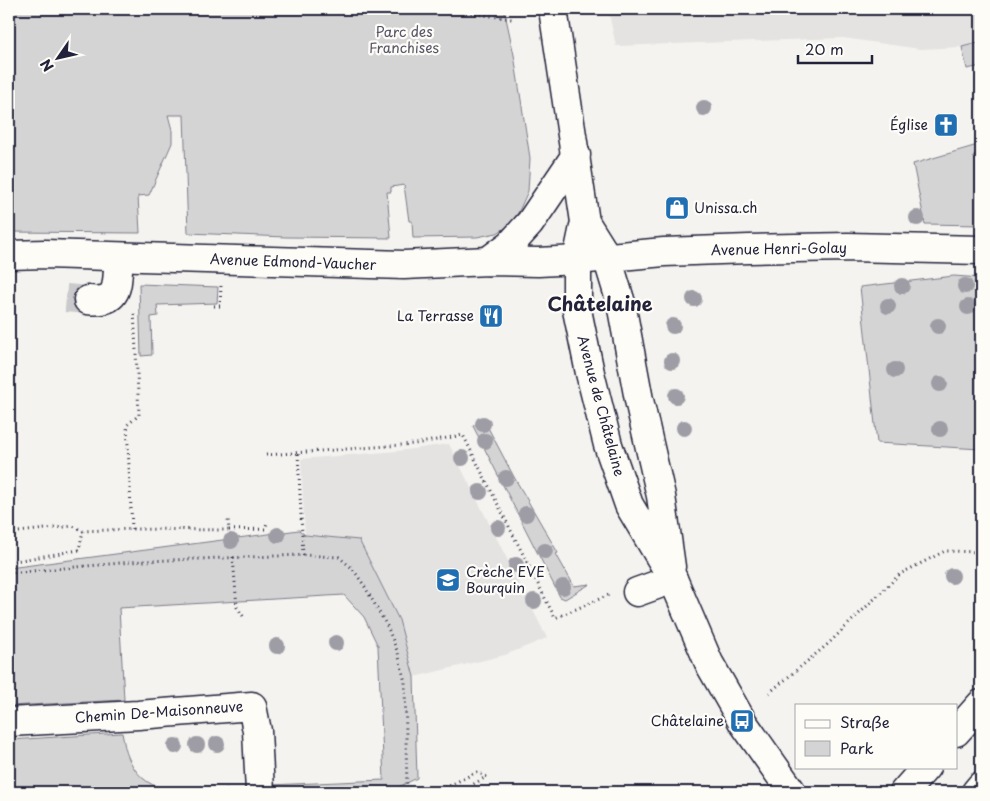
<svg xmlns="http://www.w3.org/2000/svg" width="990" height="801" font-family="'Playpen Sans',sans-serif">
<style>
.built{fill:#e4e3e2}
.green{fill:#d5d4d5;stroke:#7c7b88}
.lines{fill:none;stroke-linecap:round;stroke-linejoin:round}
.minor-tunnel{stroke:#cac9cb;stroke-width:28;stroke-dasharray:28 14;stroke-linecap:butt}
.minor-casing{stroke:#22223b;stroke-width:31}
.major-casing{stroke:#22223b;stroke-width:31}
.path{stroke:#22223b;stroke-width:3;stroke-dasharray:1 4;stroke-linecap:butt}
.minor{stroke:#fdfcf7;stroke-width:28}
.major{stroke:#fdfcf7;stroke-width:28}
.tree{fill:#9e9da5}
.labels{text-anchor:middle;stroke-width:4.5;stroke-linejoin:round;paint-order:stroke}
.park-label{font-size:14px;fill:#585769;stroke:#fdfcf7}
.poi-label{font-size:14px;fill:#22223b;stroke:#fdfcf7;text-anchor:end}
.street-label{font-size:14px;fill:#22223b;stroke:#fdfcf7}
.district-label{font-size:19px;font-weight:bold;fill:#22223b;stroke:#fdfcf7}
</style>
<rect width="100%" height="100%" fill="#f4f3ef"/>
<filter id="ink" filterUnits="userSpaceOnUse"><feTurbulence type="fractalNoise" baseFrequency=".02" numOctaves="2"/><feDisplacementMap in="SourceGraphic" scale="10" xChannelSelector="R" yChannelSelector="G"/><feConvolveMatrix kernelMatrix="1 2 1 2 8 2 1 2 1" color-interpolation-filters="sRGB"/></filter>
<g filter="url(#ink)">
<g class="built">
<path d="M608,9H981V42L962,47L920,49L843,38L616,46Z"/>
<path d="M449,444L547,638L505,655L414,677L399,620L359,540L305,535L301,459L398,451Z"/>
</g>
<g class="green">
<path d="M9,9H504L514,55L530,158L528,191L519,211L510,225L497,233L477,237L413,238L412,221H409L404,185L391,187V192H387L391,238L286,237L188,233L184,115H168L172,130V143L149,195L138,196L140,233L9,232Z"/>
<path d="M981,42V66L967,69L962,47Z"/>
<path d="M981,144V225L925,224L913,164Z"/>
<path d="M954,276L981,278V449L877,443L860,287Z"/>
<path d="M139,284L218,287L217,303L157,305L158,316L151,317L152,355L141,356Z"/>
<path d="M484,420L514,477L558,553L556,554L574,586L590,584L565,599L560,597L473,426Z"/>
<path d="M299,530L305,535L359,540L399,620L414,677L417,778L388,792H272L270,785L384,780L378,646L364,617L344,595L119,608L124,700L9,706V568Z"/>
<path d="M122,733C124,742 125,751 129,759C148,801 190,790 228,790L230,792H9V740Z"/>
</g>
<g class="lines">
<path class="minor-tunnel" d="M66,298L88,300"/>
<defs>
<g id="minor">
<path d="M9,255L45,254L404,265L488,261L538,262L577,260L664,252L749,249L848,247L981,250"/>
<path d="M488,261L511,244L530,223L576,155"/>
<path d="M88,300C122,304 116,283 119,257"/>
<path d="M637,592L673,579"/>
<path d="M9,722L138,715L252,706L257,731L260,792"/>
<path d="M956,732L981,704"/>
<path d="M904,792L926,767"/>
<path d="M976,792L981,786"/>
</g>
<g id="major">
<path d="M553,9L585,222L577,260V310L590,373L608,445L629,505L673,579L709,663L742,721L792,792"/>
<path d="M585,222L607,257L621,303L639,400L661,496L671,567"/>
</g>
</defs>
<use href="#minor" class="minor-casing"/>
<use href="#major" class="major-casing"/>
<g class="path">
<path d="M441,9L512,19"/>
<path d="M974,156L981,161"/>
<path d="M214,306H220L221,285"/>
<path d="M298,454L303,555"/>
<path d="M266,455L415,444L463,435L555,618L611,594"/>
<path d="M132,529L127,425L139,415L134,310"/>
<path d="M229,530L265,529L267,523"/>
<path d="M9,533L73,526L83,531L132,529L229,530L228,519"/>
<path d="M233,557L237,607L243,616"/>
<path d="M9,562L79,550L83,531"/>
<path d="M9,573L143,561L303,555L339,557L353,569L365,587L387,626L398,653L405,682L407,792"/>
<path d="M769,693L828,644L900,574L945,551L981,552"/>
<path d="M399,792L407,788"/>
<path d="M436,792L477,772L487,777"/>
<path d="M476,792L472,785L486,777"/>
<path d="M745,792L749,789"/>
</g>
<use href="#minor" class="minor"/>
<use href="#major" class="major"/>
</g>
<g class="tree">
<circle cx="704" cy="108" r="8"/>
<circle cx="917" cy="218" r="8"/>
<circle cx="902" cy="286" r="8"/>
<circle cx="965" cy="286" r="8"/>
<circle cx="694" cy="299" r="8"/>
<circle cx="888" cy="306" r="8"/>
<circle cx="968" cy="307" r="8"/>
<circle cx="673" cy="326" r="8"/>
<circle cx="938" cy="326" r="8"/>
<circle cx="672" cy="361" r="8"/>
<circle cx="895" cy="370" r="8"/>
<circle cx="940" cy="384" r="8"/>
<circle cx="676" cy="396" r="8"/>
<circle cx="483" cy="424" r="8"/>
<circle cx="684" cy="428" r="8"/>
<circle cx="940" cy="429" r="8"/>
<circle cx="485" cy="441" r="8"/>
<circle cx="462" cy="458" r="8"/>
<circle cx="506" cy="478" r="8"/>
<circle cx="480" cy="492" r="8"/>
<circle cx="526" cy="514" r="8"/>
<circle cx="498" cy="528" r="8"/>
<circle cx="278" cy="535" r="8"/>
<circle cx="231" cy="541" r="8"/>
<circle cx="545" cy="551" r="8"/>
<circle cx="516" cy="565" r="8"/>
<circle cx="952" cy="576" r="8"/>
<circle cx="563" cy="587" r="8"/>
<circle cx="534" cy="601" r="8"/>
<circle cx="336" cy="643" r="8"/>
<circle cx="277" cy="646" r="8"/>
<circle cx="217" cy="744" r="8"/>
<circle cx="197" cy="745" r="8"/>
<circle cx="175" cy="746" r="8"/>
</g>
</g>
<defs>
<symbol id="church-square" viewBox="-11 -11 22 22"><rect x="-9" y="-9" width="18" height="18" rx="4" fill="#1f6fb2" stroke="#fdfcf7"/><path d="M-1.2-6h2.4v3.5h3.3v2.4h-3.3V6h-2.4V-.1h-3.3v-2.4h3.3Z" fill="#fff"/></symbol>
<symbol id="shop-square" viewBox="-11 -11 22 22"><rect x="-9" y="-9" width="18" height="18" rx="4" fill="#1f6fb2" stroke="#fdfcf7"/><path d="M-5-2.5h2.3a2.7 3.5 0 0 1 5.4 0H5L5.5 6h-11ZM-1.5-2.5h3a1.5 2.3 0 0 0-3 0Z" fill="#fff"/></symbol>
<symbol id="restaurant-square" viewBox="-11 -11 22 22"><rect x="-9" y="-9" width="18" height="18" rx="4" fill="#1f6fb2" stroke="#fdfcf7"/><path d="M-5-6h1v4h1v-4h1v4h1v-4h1v5L-1.5 .5V6h-2V.5L-5-1ZM5-6V6H3V1.5H1.5Q1.5-4 5-6Z" fill="#fff"/></symbol>
<symbol id="school-square" viewBox="-11 -11 22 22"><rect x="-9" y="-9" width="18" height="18" rx="4" fill="#1f6fb2" stroke="#fdfcf7"/><path d="M0-5L7-2L0 1L-7-2ZM-4 1L0 2.5L4 1V4Q0 6-4 4Z" fill="#fff"/></symbol>
<symbol id="bus-square" viewBox="-11 -11 22 22"><rect x="-9" y="-9" width="18" height="18" rx="4" fill="#1f6fb2" stroke="#fdfcf7"/><path d="M-5-6H5V4H4V6H2V4H-2V6H-4V4H-5ZM-3.5-4V0h7V-4ZM-3.5 1.2v1.5H-2V1.2ZM2 1.2v1.5H3.5V1.2Z" fill="#fff"/></symbol>
</defs>
<g fill-rule="evenodd">
<use href="#church-square" x="932" y="111" width="28" height="28"/>
<use href="#shop-square" x="663" y="194" width="28" height="28"/>
<use href="#restaurant-square" x="477" y="302" width="28" height="28"/>
<use href="#school-square" x="434" y="566" width="28" height="28"/>
<use href="#bus-square" x="728" y="707" width="28" height="28"/>
</g>
<g class="labels">
<g class="park-label">
<text x="404" y="37">Parc des<tspan x="404" dy="16">Franchises</tspan></text>
</g>
<g class="poi-label">
<text x="928" y="130">Église</text>
<text x="694" y="213" text-anchor="start">Unissa.ch</text>
<text x="474" y="321">La Terrasse</text>
<text x="466" y="577" text-anchor="start">Crèche EVE<tspan x="466" dy="16">Bourquin</tspan></text>
<text x="724" y="726">Châtelaine</text>
</g>
<g class="street-label">
<text transform="translate(779 249) rotate(-1)" y="5">Avenue Henri-Golay</text>
<text transform="translate(293 262) rotate(2)" y="5">Avenue Edmond-Vaucher</text>
<text transform="translate(601 406) rotate(75)" y="5">Avenue de Châtelaine</text>
<text transform="translate(159 712) rotate(-4)" y="5">Chemin De-Maisonneuve</text>
</g>
<g class="district-label">
<text x="600" y="311">Châtelaine</text>
</g>
</g>
<rect width="990" height="801" fill="none" stroke="#fdfcf7" stroke-width="30"/>
<rect x="15" y="15" width="960" height="771" fill="none" stroke="#22223b" stroke-width="2" filter="url(#ink)"/>
<rect x="795" y="704" width="162" height="65" fill="#fdfcf7" stroke="#a5a5ac"/>
<rect x="805" y="720" width="25" height="8" fill="#fdfcf7" stroke="#a5a5ac"/>
<text x="840" y="728" font-size="15" fill="#22223b">Straße</text>
<rect x="805" y="741" width="25" height="15" fill="#d5d4d5" stroke="#a5a5ac"/>
<text x="840" y="754" font-size="15" fill="#22223b">Park</text>
<g transform="translate(58 58) rotate(236)" stroke="#fdfcf7" stroke-width="4" paint-order="stroke">
<path d="M0-4L9 19L0 12L-9 19Z" fill="#22223b"/>
<text y="-8" font-size="14" font-weight="bold" text-anchor="middle" fill="#22223b">N</text>
</g>
<path d="M798 55v8h74v-8" fill="none" stroke="#22223b" stroke-width="2.5"/>
<text x="805" y="55" font-size="15" fill="#22223b" stroke="#fdfcf7" stroke-width="4" paint-order="stroke">20 m</text>
</svg>
